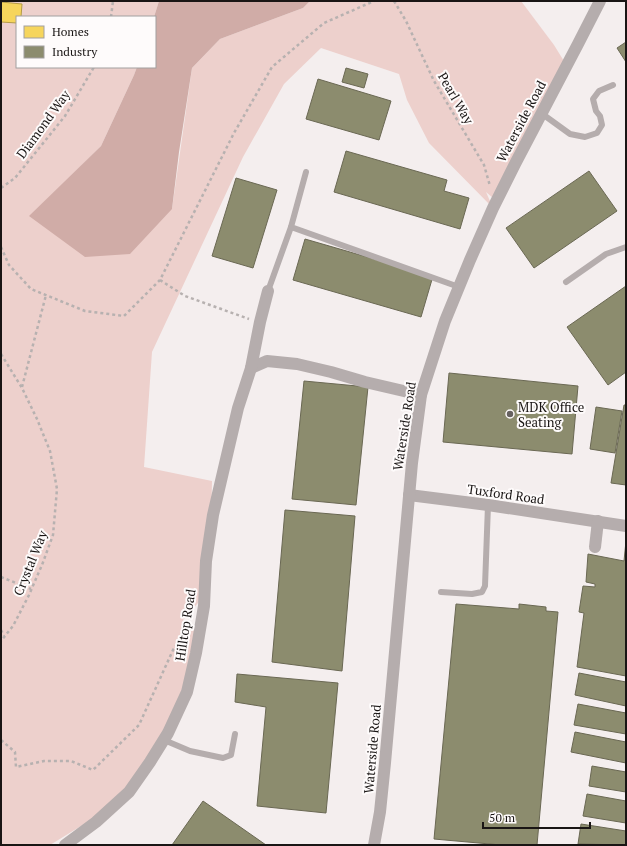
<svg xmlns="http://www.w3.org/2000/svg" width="627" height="846" font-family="'PT Serif',serif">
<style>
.green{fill:#edd0cc}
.water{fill:#d0aca7}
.homes{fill:#f6d55c;stroke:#b49b46}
.industry{fill:#8c8c6e;stroke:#6a6853}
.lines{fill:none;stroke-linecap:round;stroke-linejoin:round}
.path{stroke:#b7b1b0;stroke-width:2.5;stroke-dasharray:3 3;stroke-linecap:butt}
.lane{stroke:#b5adad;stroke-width:6}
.street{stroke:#b5adad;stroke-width:12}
.poi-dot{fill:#666160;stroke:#fefbfb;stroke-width:1.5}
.labels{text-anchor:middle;stroke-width:4;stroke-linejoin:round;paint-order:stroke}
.street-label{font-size:13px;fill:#191514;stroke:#fefbfb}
.poi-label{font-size:13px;fill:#191514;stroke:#fefbfb;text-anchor:start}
</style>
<rect width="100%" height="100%" fill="#f4eeee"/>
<path class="green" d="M1,1H159L154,17H17V67H137L134,75L101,146L30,216L172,209L192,68L220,39L303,8L310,1H521L554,45L567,66L493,198L486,192L493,208L429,143L407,100L399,74L321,48L284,84L243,157L152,352L144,467L212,481L211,526L205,595L183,620L200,630L172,723L112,807L50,845H1Z"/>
<path class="water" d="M159,1H310L303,8L220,39L192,68L179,152L172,209L130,254L85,257L29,216L101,146L134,75L137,67H155V17H154Z"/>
<path class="homes" d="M1,2L22,4L21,17H17V23L1,22Z"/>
<g class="industry">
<path d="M626,42V62L617,48Z"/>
<path d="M346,68L368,74L364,88L342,82Z"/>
<path d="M318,79L391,101L379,140L306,119Z"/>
<path d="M346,151L447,180L444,191L469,198L460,229L334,192Z"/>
<path d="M589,171L617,211L534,268L506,228Z"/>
<path d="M236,178L277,190L253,268L212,256Z"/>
<path d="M305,239L433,276L421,317L293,280Z"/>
<path d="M626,286V372L608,385L567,327Z"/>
<path d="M449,373L578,386L572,454L443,442Z"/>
<path d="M304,381L368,387L356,505L292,499Z"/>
<path d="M624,405H626V485L611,483Z"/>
<path d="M596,407L622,411L615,453L590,449Z"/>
<path d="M285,510L355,516L342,671L272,662Z"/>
<path d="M626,541V676L577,667L584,613L579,612L583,586L595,587V584L586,582L588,554L624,561Z"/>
<path d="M456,604L519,609V604L546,607V611L558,612L537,845H501L434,839Z"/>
<path d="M579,673L626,682V706L575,695Z"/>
<path d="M237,674L338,683L326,813L257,806L266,707L235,702Z"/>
<path d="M578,704L626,713V734L574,725Z"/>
<path d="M575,732L626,742V763L571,752Z"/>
<path d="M592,766L626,772V792L589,786Z"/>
<path d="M587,794L626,801V823L583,816Z"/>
<path d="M203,801L266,845H172Z"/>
<path d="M581,824L626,831V845L578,844Z"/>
</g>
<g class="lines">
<g class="path">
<path d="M394,1L406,21L434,81L484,165L490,186"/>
<path d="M111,17L113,1"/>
<path d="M1,188L15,178L65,116L94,67"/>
<path d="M1,247L9,265L31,289L85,311L124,316L160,280L234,133L272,67L324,23L374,1"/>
<path d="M160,280L185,296L249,319"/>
<path d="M1,354L22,388L37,419L50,451L57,489L53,535L42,565L29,595L13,626L1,641"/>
<path d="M22,387L46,295"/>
<path d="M1,577L31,589"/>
<path d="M1,630L4,636"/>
<path d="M1,740L15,752L16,767L44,761H71L93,770L139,725L173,650L186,632"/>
</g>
<g class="lane">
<path d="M541,113L570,134L585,137L597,133L602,125L600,116L596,111L593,99L599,91L613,85"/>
<path d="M306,172L291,227L459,287"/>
<path d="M566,282L606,254L626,247"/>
<path d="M268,291L291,227"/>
<path d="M441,592L472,594L482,592L485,586L488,505"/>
<path d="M164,740L190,751L223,758L231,755L235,734"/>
</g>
<g class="street">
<path d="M251,368L267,361L297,364L331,372L365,382L421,395"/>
<path d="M409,495L488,505L626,526"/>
<path d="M595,547L598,521"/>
<path d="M65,845L96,822L129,792L150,762L168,733L187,692L196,653L204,606L206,561L213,515L238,408L251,368L260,322L268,291"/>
<path d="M374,845L380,812L385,763L412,463L421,395L445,321L470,260L493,208L515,164L578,44L600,1"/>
</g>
</g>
<circle class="poi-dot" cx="510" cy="414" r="4"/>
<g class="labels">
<g class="street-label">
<text transform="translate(456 98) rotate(60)" y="5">Pearl Way</text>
<text transform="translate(521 121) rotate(-62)" y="5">Waterside Road</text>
<text transform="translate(43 124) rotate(-54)" y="5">Diamond Way</text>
<text transform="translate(404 426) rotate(-81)" y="5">Waterside Road</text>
<text transform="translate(506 494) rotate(8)" y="5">Tuxford Road</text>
<text transform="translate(30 563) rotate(-68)" y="5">Crystal Way</text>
<text transform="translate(185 625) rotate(-81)" y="5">Hilltop Road</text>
<text transform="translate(372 749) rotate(-85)" y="5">Waterside Road</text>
</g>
<g class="poi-label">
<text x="518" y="412">MDK Office<tspan x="518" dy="15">Seating</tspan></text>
</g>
</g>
<rect width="627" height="846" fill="none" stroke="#191514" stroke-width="4"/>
<rect x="16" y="16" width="140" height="52" fill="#fefbfb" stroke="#a29f9f"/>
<rect x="24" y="26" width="20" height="12" fill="#f6d55c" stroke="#a29f9f"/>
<text x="52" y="36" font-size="12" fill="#191514">Homes</text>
<rect x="24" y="46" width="20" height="12" fill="#8c8c6e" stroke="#a29f9f"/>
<text x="52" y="56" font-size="12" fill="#191514">Industry</text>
<path d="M483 822v6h107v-6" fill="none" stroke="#191514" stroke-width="2"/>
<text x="489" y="822" font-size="12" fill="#191514" stroke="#fefbfb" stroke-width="3" paint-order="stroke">50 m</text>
</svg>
